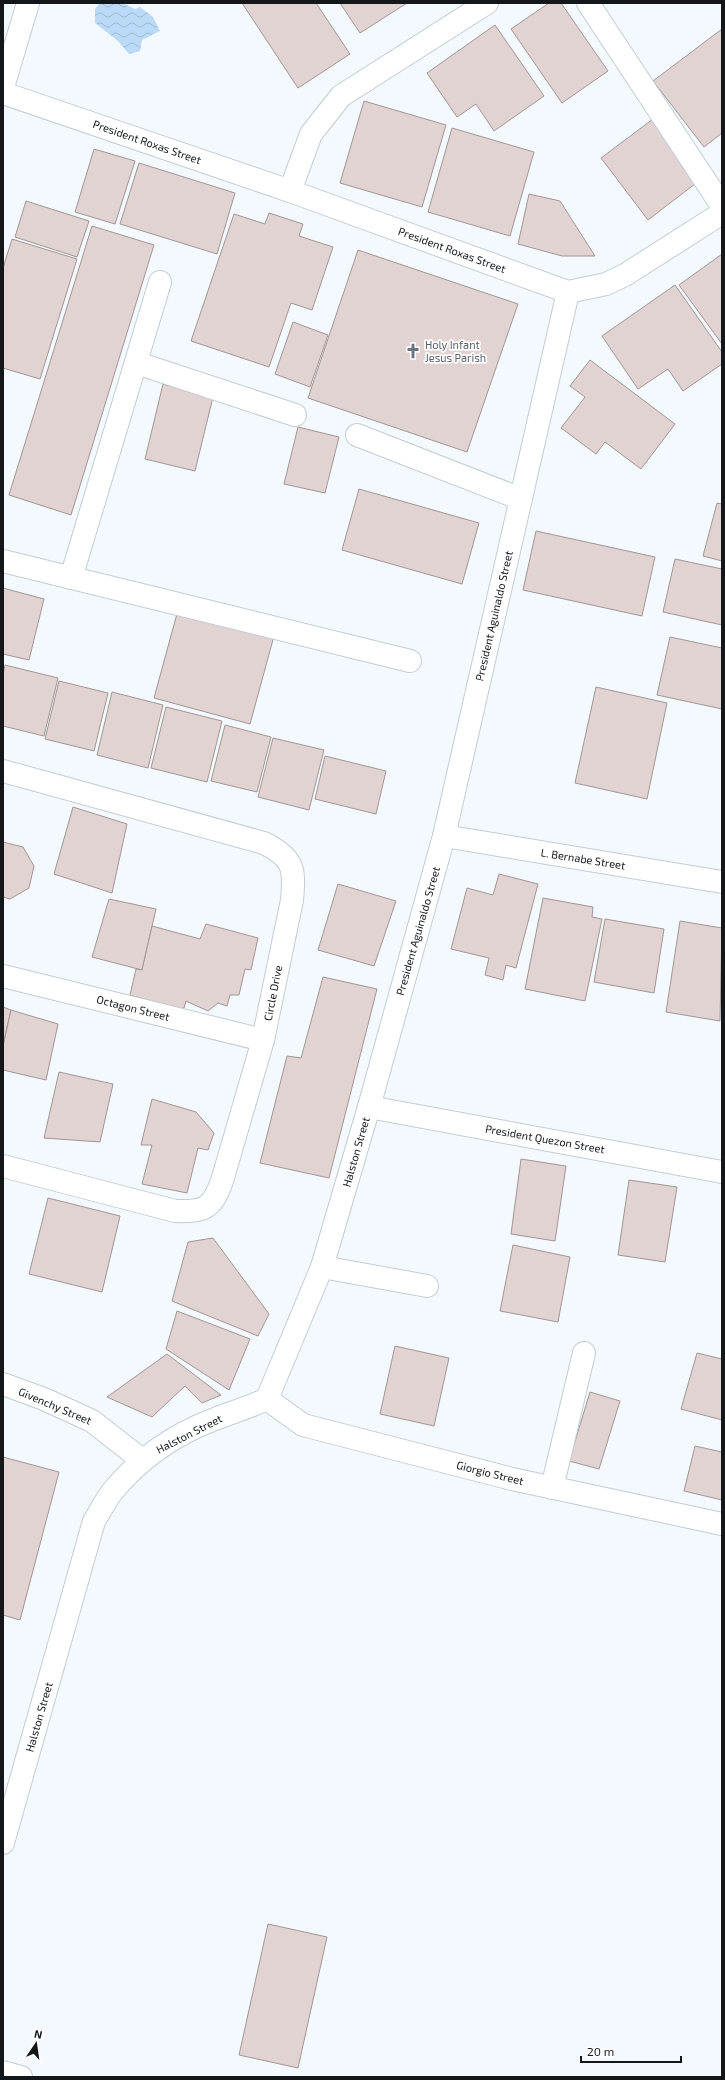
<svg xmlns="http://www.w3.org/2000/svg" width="725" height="2080" font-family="'Exo 2',sans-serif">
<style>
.water{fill:url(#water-waves)}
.building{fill:#e0d3d1;stroke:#a29694}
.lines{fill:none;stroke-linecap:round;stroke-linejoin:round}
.minor-casing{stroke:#c3cdd4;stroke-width:24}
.minor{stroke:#fff;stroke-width:22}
.labels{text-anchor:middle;stroke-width:3.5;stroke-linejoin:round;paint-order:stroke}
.street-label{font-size:11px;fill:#14171a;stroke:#fff}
.worship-label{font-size:11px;fill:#5b616d;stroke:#fff;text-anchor:start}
</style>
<defs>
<pattern id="water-waves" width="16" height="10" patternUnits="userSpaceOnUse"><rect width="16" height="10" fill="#bbdaf7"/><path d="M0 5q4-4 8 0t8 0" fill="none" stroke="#a0bad3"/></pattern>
</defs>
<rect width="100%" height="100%" fill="#f3f9fe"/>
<path class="water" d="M100,3H122L135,9L140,7L153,17L160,31L142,40L140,51L129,54L118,41L95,23V9Z"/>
<g class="building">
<path d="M242,3H316L350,54L298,88Z"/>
<path d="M340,3H407L360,33Z"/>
<path d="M549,3H561L608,71L562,103L511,29Z"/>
<path d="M495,25L544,96L494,131L476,104L457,117L427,73Z"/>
<path d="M722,29V133L704,147L653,81Z"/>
<path d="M364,101L446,125L422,207L340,183Z"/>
<path d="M653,119L700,180L648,220L601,158Z"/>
<path d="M452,128L534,152L510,236L428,212Z"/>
<path d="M94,149L135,161L115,224L75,212Z"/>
<path d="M139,163L235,193L217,254L120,224Z"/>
<path d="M529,194L560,201L595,256H562L518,244Z"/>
<path d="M26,201L89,221L77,257L15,237Z"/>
<path d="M269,213L303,224L299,236L333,247L312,310L291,303L269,367L191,341L234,214L265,224Z"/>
<path d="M92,226L154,245L71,515L9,495Z"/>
<path d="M12,239L77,259L40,379L3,368V268Z"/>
<path d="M358,250L518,304L467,452L308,398Z"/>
<path d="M722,254V344L679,285Z"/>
<path d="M675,285L722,352V364L683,391L668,369L638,389L602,336Z"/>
<path d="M293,322L328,335L310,387L275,374Z"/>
<path d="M590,360L675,424L641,469L605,442L596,454L561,428L585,397L570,386Z"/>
<path d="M163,384L213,397L195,471L145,459Z"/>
<path d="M298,427L339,437L325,493L284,484Z"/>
<path d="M359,489L479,523L462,584L342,550Z"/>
<path d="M717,503L722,504V561L703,556Z"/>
<path d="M536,531L655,557L642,616L523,590Z"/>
<path d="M675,559L722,569V625L663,612Z"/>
<path d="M3,588L44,599L29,660L3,654Z"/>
<path d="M178,610L274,636L250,724L154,698Z"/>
<path d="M670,637L722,648V709L657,695Z"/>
<path d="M5,665L58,678L44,736L3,726V674Z"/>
<path d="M59,681L108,693L94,751L45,739Z"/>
<path d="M596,687L667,703L647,799L575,783Z"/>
<path d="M112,692L163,705L148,768L97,755Z"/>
<path d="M166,707L222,721L207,782L151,768Z"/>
<path d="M225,725L271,737L257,792L211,781Z"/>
<path d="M273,738L324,750L309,810L258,797Z"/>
<path d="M325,756L386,771L376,814L315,799Z"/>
<path d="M73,807L127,824L112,893L54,874Z"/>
<path d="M3,842L23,847L34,866L29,888L10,899L3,897Z"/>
<path d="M499,874L538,884L516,968L506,965L503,980L485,975L489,958L451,949L467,888L493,895Z"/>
<path d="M338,884L396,901L374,966L318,950Z"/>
<path d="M543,898L593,907L592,917L602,919L585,1001L525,989Z"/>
<path d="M109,899L156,909L142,970L92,957Z"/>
<path d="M605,919L664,929L654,993L594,982Z"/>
<path d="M680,921L722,928L720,1021L666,1012Z"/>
<path d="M206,924L258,938L251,970L245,969L239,995H230L227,1006L218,1003L208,1011L186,1001L184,1008L178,1009L130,995L136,969L142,970L152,926L200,939Z"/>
<path d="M323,977L377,989L329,1178L260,1163L287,1056L301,1058Z"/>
<path d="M3,1007L11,1010L3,1046Z"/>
<path d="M11,1010L58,1024L46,1080L3,1070V1046Z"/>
<path d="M59,1072L113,1084L100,1142L44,1138Z"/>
<path d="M152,1099L196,1112L214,1133L208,1150L198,1148L187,1193L142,1184L152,1145H141Z"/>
<path d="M521,1159L566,1166L555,1241L511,1234Z"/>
<path d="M629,1180L677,1187L665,1262L618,1255Z"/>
<path d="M48,1198L120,1216L102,1292L29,1274Z"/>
<path d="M213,1238L269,1314L258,1336L172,1301L188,1242Z"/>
<path d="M513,1245L570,1257L558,1322L500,1311Z"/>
<path d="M177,1311L250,1339L229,1390L166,1349Z"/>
<path d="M395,1346L449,1358L434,1426L380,1414Z"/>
<path d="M697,1353L722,1359V1420L681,1409Z"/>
<path d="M167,1354L221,1395L202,1403L185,1386L152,1417L107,1397Z"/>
<path d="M590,1392L620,1401L599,1469L569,1461Z"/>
<path d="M695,1446L722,1452V1500L684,1491Z"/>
<path d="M3,1457L59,1472L20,1620L3,1615Z"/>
<path d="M268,1924L327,1937L298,2068L239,2055Z"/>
</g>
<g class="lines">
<defs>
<g id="minor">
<path d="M588,3L722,206"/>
<path d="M3,87L28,3"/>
<path d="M3,93L290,191L568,292"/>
<path d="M290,191L311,134L341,96L487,3"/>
<path d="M568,292L606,284L625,275L722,213"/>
<path d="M137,363L295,415"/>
<path d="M357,435L521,499"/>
<path d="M3,561L410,661"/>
<path d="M71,578L160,282"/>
<path d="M3,771L264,843C294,858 295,869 292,900L263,1040L222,1181C212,1209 204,1212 175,1211L3,1166"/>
<path d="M444,836L722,882"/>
<path d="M3,976L263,1040"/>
<path d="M369,1107L722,1172"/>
<path d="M322,1267L427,1286"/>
<path d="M3,1384L44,1399L92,1421L142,1460"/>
<path d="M267,1399L303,1425L512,1479L722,1524"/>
<path d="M552,1488L584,1353"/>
<path d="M3,1843L94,1521C100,1512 105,1501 112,1492C139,1459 175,1434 215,1419C233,1412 250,1407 267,1399L322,1267L369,1107L444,836L568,292"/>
<path d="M3,2072L21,2077"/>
</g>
</defs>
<use href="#minor" class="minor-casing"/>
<use href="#minor" class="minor"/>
</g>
<defs>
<symbol id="church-bare" viewBox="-9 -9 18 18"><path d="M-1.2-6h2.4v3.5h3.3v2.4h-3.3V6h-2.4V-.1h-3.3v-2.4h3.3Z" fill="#6b7280" stroke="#fff" stroke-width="2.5" paint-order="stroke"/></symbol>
</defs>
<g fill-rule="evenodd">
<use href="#church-bare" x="402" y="340" width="22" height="22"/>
</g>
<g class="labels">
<g class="street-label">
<text transform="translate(147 142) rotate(19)" y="4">President Roxas Street</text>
<text transform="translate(452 250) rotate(20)" y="4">President Roxas Street</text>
<text transform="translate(494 616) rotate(-77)" y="4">President Aguinaldo Street</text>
<text transform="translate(583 859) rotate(9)" y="4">L. Bernabe Street</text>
<text transform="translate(418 931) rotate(-74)" y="4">President Aguinaldo Street</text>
<text transform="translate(273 993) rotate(-79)" y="4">Circle Drive</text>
<text transform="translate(133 1008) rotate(14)" y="4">Octagon Street</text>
<text transform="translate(545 1139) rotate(10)" y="4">President Quezon Street</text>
<text transform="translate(356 1152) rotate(-74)" y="4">Halston Street</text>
<text transform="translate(55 1406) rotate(23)" y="4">Givenchy Street</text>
<text transform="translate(189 1434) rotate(-27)" y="4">Halston Street</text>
<text transform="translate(490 1473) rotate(14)" y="4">Giorgio Street</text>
<text transform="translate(39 1717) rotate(-74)" y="4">Halston Street</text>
</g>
<g class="worship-label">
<text x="425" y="349">Holy Infant<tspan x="425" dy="13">Jesus Parish</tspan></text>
</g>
</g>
<rect width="725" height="2080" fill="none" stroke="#14171a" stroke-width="8"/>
<g transform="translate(36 2044) rotate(13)" stroke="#ffffff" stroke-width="3" paint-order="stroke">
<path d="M0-3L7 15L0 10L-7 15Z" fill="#14171a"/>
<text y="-6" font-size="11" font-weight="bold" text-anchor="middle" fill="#14171a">N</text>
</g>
<path d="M581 2056v6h100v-6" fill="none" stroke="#14171a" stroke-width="2"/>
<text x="587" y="2056" font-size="12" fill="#14171a" stroke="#ffffff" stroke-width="3" paint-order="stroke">20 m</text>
</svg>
